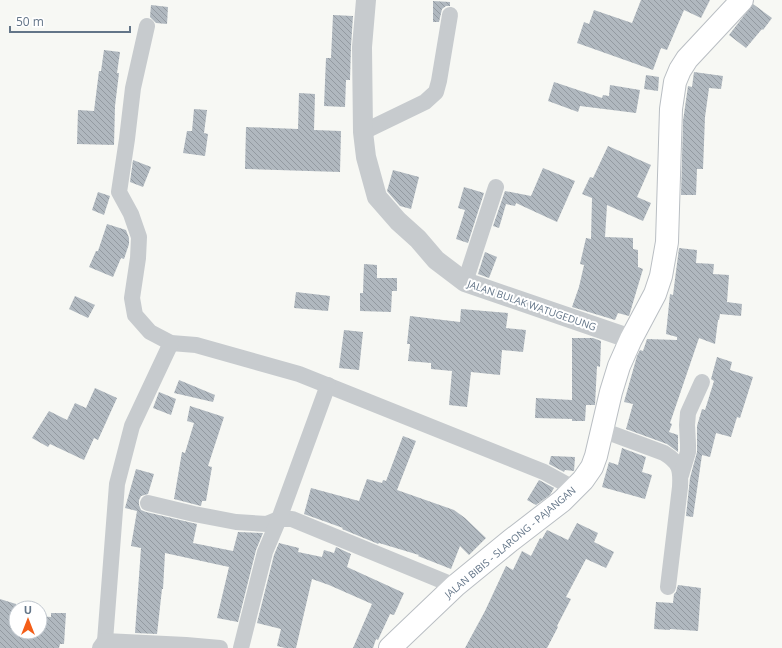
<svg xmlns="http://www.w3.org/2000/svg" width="782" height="648" font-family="'Open Sans',sans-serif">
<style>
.building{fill:url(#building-back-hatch)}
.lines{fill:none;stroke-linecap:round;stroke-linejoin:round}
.secondary-casing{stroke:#b9bec3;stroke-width:24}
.minor{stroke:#c7cbce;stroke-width:16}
.tertiary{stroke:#c7cbce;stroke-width:20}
.secondary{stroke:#fff;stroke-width:22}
.labels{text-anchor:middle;stroke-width:4;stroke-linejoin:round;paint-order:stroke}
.street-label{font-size:10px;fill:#637588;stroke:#fff}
</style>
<defs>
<pattern id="building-back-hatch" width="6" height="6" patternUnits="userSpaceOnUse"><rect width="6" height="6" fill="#b0b8bf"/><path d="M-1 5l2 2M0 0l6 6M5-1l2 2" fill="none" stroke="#939aa1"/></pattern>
</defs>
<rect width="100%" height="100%" fill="#f7f8f4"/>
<g class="building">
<path d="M641,0H710L701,18L684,10L667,50L661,48L653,70L577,43L584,22L589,24L594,10L632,23Z"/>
<path d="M433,1L450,2V6H446L442,9L439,22H433Z"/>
<path d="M753,4L772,18L763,30L762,29L746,48L729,35Z"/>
<path d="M151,5L168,7L167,24L156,23L150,17Z"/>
<path d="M333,15L353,16L351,46L350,80H346L345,107L324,106L326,58H331Z"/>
<path d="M104,50L120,52L117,73H119L115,106L114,145L77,144L78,110L94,111L99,71H101Z"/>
<path d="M694,72L723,76L721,89L709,88L705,117L703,169H697L696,195H681L683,121L688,86L692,87Z"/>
<path d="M646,75L659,77L658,91L644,89Z"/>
<path d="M554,82L602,98L603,95L609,96L610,85L640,90L636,113L580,106L578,112L548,101Z"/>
<path d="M299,93L315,94L314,130L341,131L340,172L245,169L246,127L298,129Z"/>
<path d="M194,109L207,110L204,133L208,134L205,156L183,153L187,131H192Z"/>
<path d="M608,146L651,165L637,197L651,203L643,221L607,205L605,237L633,238V249L638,250V267L643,269L629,316L618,313L615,320L572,307L579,287L584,265L580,264L586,238L591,239L592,198L582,194L590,177L593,178Z"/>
<path d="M133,160L151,167L143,187L130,182Z"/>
<path d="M543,168L575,181L557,222L516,203L515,206L506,204L499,228L493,226L505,191L531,196Z"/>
<path d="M393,170L419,177L411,209L400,206L387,191Z"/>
<path d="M464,187L484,193L468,243L456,239L465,210L458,208Z"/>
<path d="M98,192L110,196L104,215L92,210Z"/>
<path d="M107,224L126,230L129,238V244L124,259L121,258L113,277L89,267L96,251H98Z"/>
<path d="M679,248L697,250L696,263L714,264L713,274L729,275L727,302L742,304L741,316L720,314L719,320H718L715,344L699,338L670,423L672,424L669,432L678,435V452L667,444L626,429L633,404L624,402L637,356L640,350L643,351L647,339L677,340V337L666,334L670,294L673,295Z"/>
<path d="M485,252L497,257L489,278L478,274Z"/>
<path d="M364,264L377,265V278H397V291H392L391,312L360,311V293H363Z"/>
<path d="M296,292L330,296L328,311L294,308Z"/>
<path d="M75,296L95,305L88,318L69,309Z"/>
<path d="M461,309L508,313L506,328L526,330L523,352L502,350L500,375L471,372L467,407L449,405L452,371L431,369V363L408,361L410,344H407L410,316L460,322Z"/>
<path d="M344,330L363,332L359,370L339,368Z"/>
<path d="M572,338H593L601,341L600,367L597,366L595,405H586L585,421H572V419L535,418L536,398L572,400Z"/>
<path d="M717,357L732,362L730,370L753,377L740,418L737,417L731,437L716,433L710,457L702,455L693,517L686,516L690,478L697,452V426L702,409L705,410L714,381L711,379Z"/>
<path d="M179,380L215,395L213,402L174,393Z"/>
<path d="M95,388L117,398L98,440L94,438L84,460L50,444L48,447L32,438L49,411L67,420L75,403L86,408Z"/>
<path d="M159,392L176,399L171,415L153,408Z"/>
<path d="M190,406L224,417L208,466L212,467L206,501H202L201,506L174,499L182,452L185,453L194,423L187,421Z"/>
<path d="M403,436L416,441L397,490L454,510L465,518L486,538L469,555L460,546L451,569L418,556L419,555L379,543L378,544L376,543L342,529L343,528L304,514L311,488L359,501L367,479L382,483L383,480L386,481Z"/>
<path d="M622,448L646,457L642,472L652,475L645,499L602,487L609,462L618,465Z"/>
<path d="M551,456L575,457L574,471L565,470L564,472L549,464Z"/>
<path d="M136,469L154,474L148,494L141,496L139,500V505L141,510L146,512L197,524L193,543L233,551L238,532L263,533L256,550L238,622L217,618L229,567L165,553L163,589H162L157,634L135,633L141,548L131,546L137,511L125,508Z"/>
<path d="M539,480L554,488L550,495L536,505L527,500Z"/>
<path d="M577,523L598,533L594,542L614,552L606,568L586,559L566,597L571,599L557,626L558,627L547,648H465L485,611L506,566L513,570L522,551L531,556L540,538L542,539L547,530L568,540Z"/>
<path d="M279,543L299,548L298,552L322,557L324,550L334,553L336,547L351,554L347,567L404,593L394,615L390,614L378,640L376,639L373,648H353L372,604L329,585L312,579L296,648H285L277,646L281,629L257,623L274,555Z"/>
<path d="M678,585L701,588L698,631L670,629V630L654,629L656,602L673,603L674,594L676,592Z"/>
<path d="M0,599L16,604V632H40V616L51,617V613H66L64,644H60L59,648H0Z"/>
</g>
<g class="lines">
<defs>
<path id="secondary" d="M390,648L455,586L510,541L562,501L583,480L592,467L596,456L611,392L619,366L631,339L655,294L661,276L667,242L671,109L675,82L680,70L687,59L742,0"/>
</defs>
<use href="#secondary" class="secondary-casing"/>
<g class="minor">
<path d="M147,26L133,88L127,139L119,192L131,214L139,237L138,258L132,298L135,315L150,332L171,343L196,345L299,374L544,472L575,489"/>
<path d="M363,132L425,102L436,92L439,81L450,15"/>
<path d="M465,282L496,187"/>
<path d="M602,430L664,453C680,463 681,469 680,487L668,587"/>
<path d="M681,475L688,452V444L687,425L688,413L702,382"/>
<path d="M148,503L194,514L236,522L267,524L279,519H292L455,586"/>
<path d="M105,641L117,484L132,426L171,343"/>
<path d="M100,648L105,641L186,645L220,648"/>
<path d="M241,648L265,552L279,519L328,385"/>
</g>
<path class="tertiary" d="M366,0L362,47L363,132L366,157L377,197L398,221L418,239L436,260L465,282L631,339"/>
<use href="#secondary" class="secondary"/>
</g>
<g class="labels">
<g class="street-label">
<text transform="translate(532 305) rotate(19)" y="4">JALAN BULAK WATUGEDUNG</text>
<text transform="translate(510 542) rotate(-40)" y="4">JALAN BIBIS - SLARONG - PAJANGAN</text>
</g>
</g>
<g transform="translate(28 620)"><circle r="19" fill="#ffffff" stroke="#c1c8cf"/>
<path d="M0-3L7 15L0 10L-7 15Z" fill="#f45d17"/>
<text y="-6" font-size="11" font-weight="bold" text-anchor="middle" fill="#637588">U</text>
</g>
<path d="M10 26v6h120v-6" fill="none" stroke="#637588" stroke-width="2"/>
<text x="16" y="26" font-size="12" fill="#637588" stroke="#ffffff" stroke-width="3" paint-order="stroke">50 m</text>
</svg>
